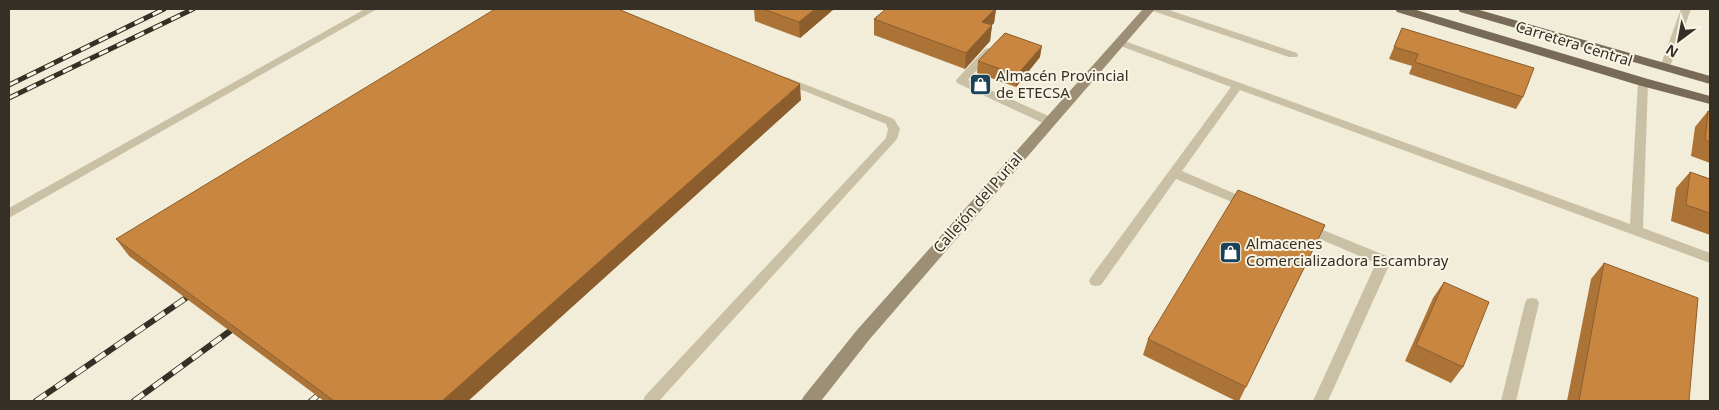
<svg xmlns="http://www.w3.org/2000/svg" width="1719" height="410" font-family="'Noto Sans',sans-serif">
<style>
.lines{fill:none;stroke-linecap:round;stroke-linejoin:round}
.lane{fill:#cac0a5;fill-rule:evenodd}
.secondary{fill:#9d8f76;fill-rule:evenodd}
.primary{fill:#776b57;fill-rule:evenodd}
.rail-far1-casing{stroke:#352f26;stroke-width:5}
.rail-casing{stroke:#352f26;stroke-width:6}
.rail-far1{stroke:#f9f5e5;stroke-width:3;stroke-dasharray:10;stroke-linecap:butt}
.rail{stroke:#f9f5e5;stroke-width:4.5;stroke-dasharray:12;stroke-linecap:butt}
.wall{fill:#ac7337}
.shaded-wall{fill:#8c5e2d}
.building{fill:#c88640;stroke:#8c5e2d}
.labels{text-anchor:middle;stroke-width:4;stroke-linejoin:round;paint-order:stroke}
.street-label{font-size:15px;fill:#352f26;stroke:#f9f5e5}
.poi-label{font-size:15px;fill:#352f26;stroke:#f9f5e5;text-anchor:start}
</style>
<rect width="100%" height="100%" fill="#f2edd9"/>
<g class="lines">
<g class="lane">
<path d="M365,9H377L9,218V208Z"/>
<path d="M1152,9H1166L1297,53L1298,55L1297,57H1289L1153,11Z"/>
<path d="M1681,9H1691L1670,67L1665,70L1661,69L1660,67Z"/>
<path d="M1119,39L1630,224L1638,82L1643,79L1647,80L1648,82L1643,228L1710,253V263L1240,90L1182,171L1252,201L1254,204L1252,207H1244L1176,179L1101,285L1096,286L1091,285L1089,281L1091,277L1231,87L1115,44L1114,42Z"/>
<path d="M989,48L994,51L968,80L1053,118L1055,121L1053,124H1045L957,83L956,81L957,79L985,49Z"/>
<path d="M786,77L894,119L900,129L897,139L659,401H643L645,396L886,138L888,129L886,124L782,82L781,80Z"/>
<path d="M1306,223L1389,257L1391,261L1328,401H1313L1376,263L1301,231L1300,228L1301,225Z"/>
<path d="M1532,298L1537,299L1539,303L1516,401H1501L1525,303L1527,299Z"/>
</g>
<path class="secondary" d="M1143,9H1155L869,340L821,401H801L804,396L857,330Z"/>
<g class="primary">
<path d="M1395,9H1413L1648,79L1710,96V104L1638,85L1397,12Z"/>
<path d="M1458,9H1476L1710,76V84L1460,12Z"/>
</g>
<defs>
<g id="rail-far1">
<path d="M9,85L164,9"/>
<path d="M9,98L193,9"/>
</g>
<g id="rail">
<path d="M36,401L186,298"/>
<path d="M134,401L230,331"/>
<path d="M311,401L317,396"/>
</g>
</defs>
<use href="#rail-far1" class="rail-far1-casing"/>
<use href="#rail" class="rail-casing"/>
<use href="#rail-far1" class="rail-far1"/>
<use href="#rail" class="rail"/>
</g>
<g class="wall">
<path d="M754,9H834L800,38L755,21Z"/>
<path d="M886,9H996L994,23L992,25L990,41L965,69L874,35V19Z"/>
<path d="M1402,28L1523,97L1516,109L1409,74L1412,66L1389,59Z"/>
<path d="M1040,57L1016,87L977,73L978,61Z"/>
<path d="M801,100L468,401H324L129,256L116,239Z"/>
<path d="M1708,111L1710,112V163L1691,156L1695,127Z"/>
<path d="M1690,172L1710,179V235L1671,221L1676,188Z"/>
<path d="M1325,225L1239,401H1236L1143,355L1148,339Z"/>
<path d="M1604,263L1689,401H1567L1591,279Z"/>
<path d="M1444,282L1463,367L1451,383L1405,361L1433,298Z"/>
</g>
<g class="shaded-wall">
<path d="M815,9H834L800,38L799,22Z"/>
<path d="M995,9H996L994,23L992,25L990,41L965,69L966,53L982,22Z"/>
<path d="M1042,46L1040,57L1016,87L1017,75Z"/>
<path d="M800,84L801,100L468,401H442Z"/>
</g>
<g class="building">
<path d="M495,9H618L800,84L442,401H334L116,239Z"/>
<path d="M763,9H815L799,22Z"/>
<path d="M886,9H995L982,22L992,25L966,53L874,19Z"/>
<path d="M1402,28L1534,68L1523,97L1415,62L1418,54L1394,47Z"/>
<path d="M1005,33L1042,46L1017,75L978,61Z"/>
<path d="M1708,111L1710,112V142L1705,140Z"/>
<path d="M1690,172L1710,179V213L1686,205Z"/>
<path d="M1238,190L1325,225L1246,387L1148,339Z"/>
<path d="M1604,263L1698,298L1689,401H1579Z"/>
<path d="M1444,282L1489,302L1463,367L1416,345Z"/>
</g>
<defs>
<symbol id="shop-square" viewBox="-11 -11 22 22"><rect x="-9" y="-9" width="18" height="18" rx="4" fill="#1b4357" stroke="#f9f5e5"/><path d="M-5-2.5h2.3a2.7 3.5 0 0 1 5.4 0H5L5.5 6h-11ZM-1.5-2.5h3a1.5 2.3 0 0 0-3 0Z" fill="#fff"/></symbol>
</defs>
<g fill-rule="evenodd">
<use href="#shop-square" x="968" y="72" width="25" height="25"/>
<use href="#shop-square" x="1218" y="240" width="25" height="25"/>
</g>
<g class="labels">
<g class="street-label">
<text transform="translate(1574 44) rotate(17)" y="5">Carretera Central</text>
<text transform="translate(978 203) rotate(-49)" y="5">Callejón del Purial</text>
</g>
<g class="poi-label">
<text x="996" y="81">Almacén Provincial<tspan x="996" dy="17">de ETECSA</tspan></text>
<text x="1246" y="249">Almacenes<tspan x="1246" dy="17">Comercializadora Escambray</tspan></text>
</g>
</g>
<rect width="1719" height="410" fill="none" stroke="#352f26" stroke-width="20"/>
<g transform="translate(1679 40) rotate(212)" stroke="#f9f5e5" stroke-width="4" paint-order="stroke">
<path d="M0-4L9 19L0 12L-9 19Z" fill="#352f26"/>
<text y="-8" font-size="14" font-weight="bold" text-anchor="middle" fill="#352f26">N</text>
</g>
</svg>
